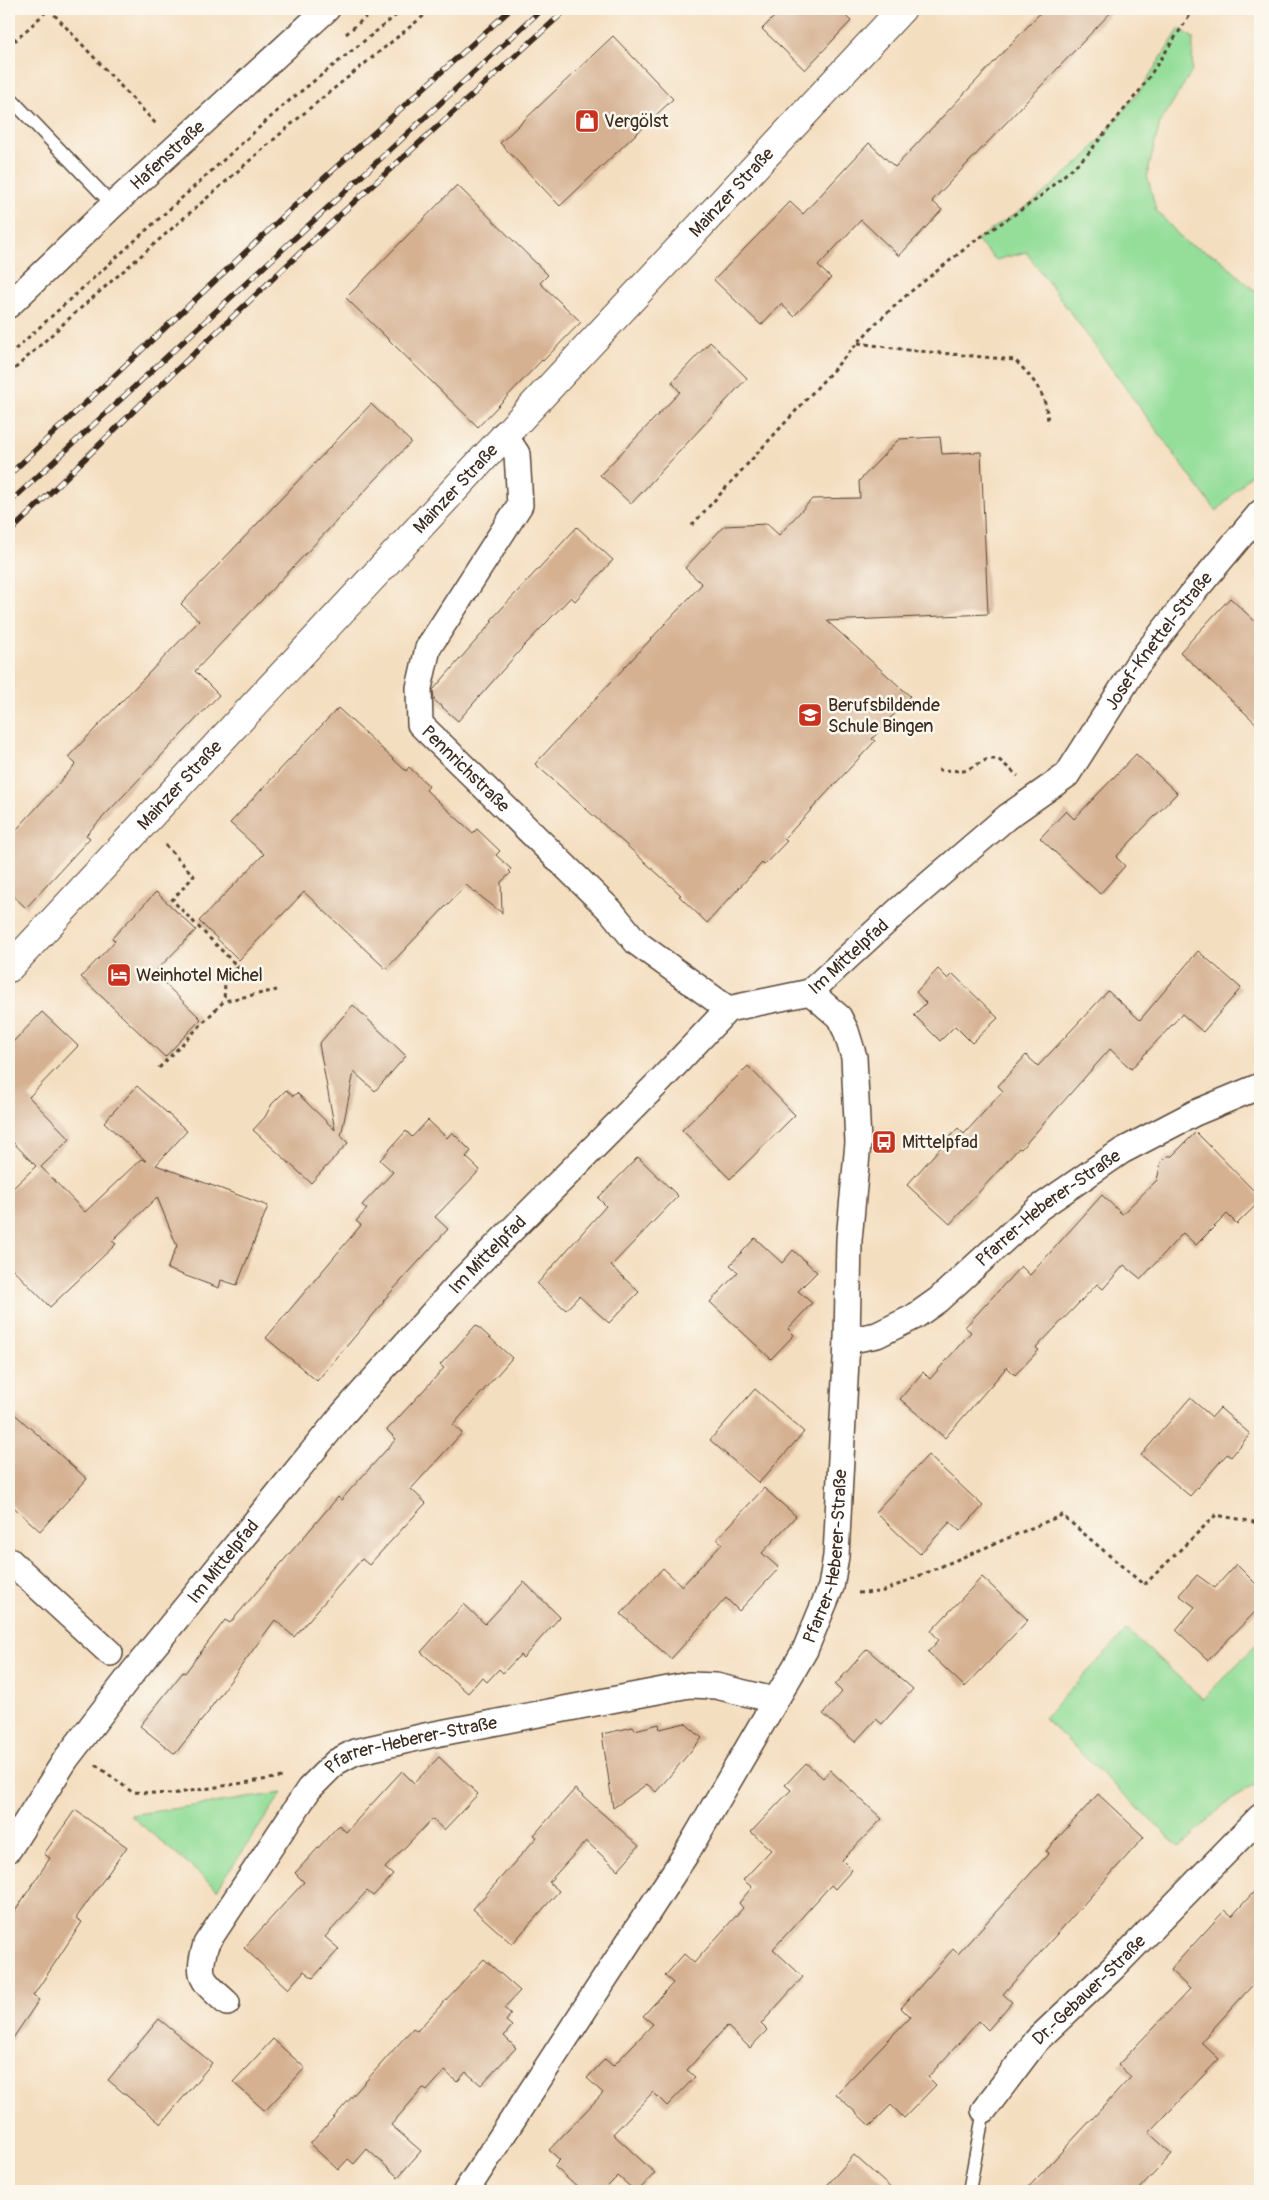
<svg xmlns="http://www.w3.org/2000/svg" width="1269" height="2200" font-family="Pangolin,sans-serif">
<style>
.green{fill:#94de9a;stroke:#68845c}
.building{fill:#d5b192}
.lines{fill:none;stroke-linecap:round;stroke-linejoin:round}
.lane-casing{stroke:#574536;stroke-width:15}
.street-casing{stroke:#574536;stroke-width:28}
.secondary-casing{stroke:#574536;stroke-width:30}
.path{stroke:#574536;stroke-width:3;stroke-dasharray:4 4;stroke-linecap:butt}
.lane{stroke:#fff;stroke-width:12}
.street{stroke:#fff;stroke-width:25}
.secondary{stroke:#fff;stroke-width:28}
.rail-casing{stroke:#3b2a1e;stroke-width:5.5}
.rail{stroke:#fbf7ec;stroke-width:4;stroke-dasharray:11;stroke-linecap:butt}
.labels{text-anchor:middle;stroke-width:5;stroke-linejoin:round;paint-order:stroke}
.poi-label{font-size:18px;fill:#3b2a1e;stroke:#fbf7ec;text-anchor:start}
.street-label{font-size:18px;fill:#3b2a1e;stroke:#fbf7ec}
</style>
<rect width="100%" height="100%" fill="#fbf7ec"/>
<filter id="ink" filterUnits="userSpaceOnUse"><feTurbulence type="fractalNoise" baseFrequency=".02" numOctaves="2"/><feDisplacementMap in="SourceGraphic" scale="10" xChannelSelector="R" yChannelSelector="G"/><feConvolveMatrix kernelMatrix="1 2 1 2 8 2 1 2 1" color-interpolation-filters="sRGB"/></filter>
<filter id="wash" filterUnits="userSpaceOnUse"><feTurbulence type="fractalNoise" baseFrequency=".0096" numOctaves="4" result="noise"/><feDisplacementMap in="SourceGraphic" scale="20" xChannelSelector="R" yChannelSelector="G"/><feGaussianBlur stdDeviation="1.12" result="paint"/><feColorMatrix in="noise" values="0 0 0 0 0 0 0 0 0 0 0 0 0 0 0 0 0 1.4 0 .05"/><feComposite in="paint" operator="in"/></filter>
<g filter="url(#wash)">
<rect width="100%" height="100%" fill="#f4dec0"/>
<g class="green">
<path d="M1180,28L1193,38L1192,71L1160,123L1147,175L1156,210L1186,243L1218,257L1260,296V465L1217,511L1207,499L1026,252L996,260L976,240L1036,200L1086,156L1141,89Z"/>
<path d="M1127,1630L1203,1699L1260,1641V1781L1221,1807L1180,1848L1044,1718Z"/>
<path d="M282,1793L217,1889L130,1815Z"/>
</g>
<g id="blocks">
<g class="building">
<path d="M782,9H838L851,21L805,70L762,29Z"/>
<path d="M1044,9H1114L932,201L942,210L899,256L861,220L818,266L831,278L794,316L781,304L761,325L714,280L790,202L803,214L869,143L895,167Z"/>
<path d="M613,36L673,99L560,206L500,143Z"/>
<path d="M457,185L548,275L540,283L581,322L543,361L542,360L478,427L346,298Z"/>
<path d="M710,342L747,378L631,504L600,475L680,392L672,382Z"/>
<path d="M371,404L411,442L195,671L219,695L86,835L90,838L26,908L9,892V838L76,764L68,757L199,621L181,604Z"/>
<path d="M940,437L942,454L981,452L988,614L827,621L910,696L872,739L875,741L784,839L787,841L764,865L762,863L707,923L679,896L681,895L612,832L535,764L702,584L685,568L724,526L767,524L779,535L812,499L860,498L859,481L899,439Z"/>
<path d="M577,527L613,560L575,601L571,597L522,648L458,721L434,700L433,690L493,621L491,620Z"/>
<path d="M1230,598L1260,626V727L1180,652Z"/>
<path d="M338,708L406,771L409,767L429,786L426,790L473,833L477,829L500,851L496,855L511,869L509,871L511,873L501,882L502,913L466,885L386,969L304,892L239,960L199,921L264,854L230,823Z"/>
<path d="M1136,754L1177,793L1116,857L1125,866L1100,894L1040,838L1066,811L1074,819Z"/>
<path d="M156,892L196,930L154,973L201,1019L165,1057L81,977L115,941L112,938Z"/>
<path d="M1198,951L1241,988L1203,1032L1182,1014L1131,1069L1110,1049L1021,1149L1019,1148L950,1224L907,1185L958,1128L964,1134L1003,1091L998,1086L1026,1055L1038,1066L1108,991L1140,1020Z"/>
<path d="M938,969L948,979L953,974L998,1018L972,1043L955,1026L940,1041L914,1015L926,1003L916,992Z"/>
<path d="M353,1005L406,1056L375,1091L354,1072L341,1136L348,1143L311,1183L253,1130L265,1117L272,1104L286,1090L293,1096L297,1093L335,1130L319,1044Z"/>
<path d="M42,1012L78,1046L29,1097L70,1139L41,1167L85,1212L141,1159L146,1161L104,1122L137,1086L187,1131L156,1165L268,1206L237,1285L221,1280L219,1288L167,1269L177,1246L157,1197L112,1241L116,1244L50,1307L9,1265V1192L36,1166L9,1138V1046Z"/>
<path d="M748,1066L795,1115L730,1179L682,1130Z"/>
<path d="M428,1120L447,1138L452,1132L471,1151L466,1157L480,1170L435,1217L448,1229L383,1301L384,1302L317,1381L266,1338L361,1225L356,1221L367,1209L362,1205L393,1172L380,1160L406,1131L412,1137Z"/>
<path d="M1196,1132L1260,1197V1201L1237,1224L1227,1214L1196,1245L1183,1233L1141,1279L1124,1265L1103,1289L1097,1284L1036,1348L1039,1350L1015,1375L1007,1367L945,1438L900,1399L923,1372L930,1379L971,1332L965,1327L1021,1266L1030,1275L1102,1195L1122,1214L1157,1180L1161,1162L1167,1156H1172Z"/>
<path d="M638,1157L678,1196L611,1266L639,1292L609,1323L579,1296L566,1310L537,1284L606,1206L598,1198Z"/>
<path d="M755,1238L782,1263L793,1250L817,1272L798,1291L812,1303L788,1329L794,1335L771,1359L710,1302L738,1272L730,1265Z"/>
<path d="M476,1325L512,1358L453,1425L462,1433L411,1489L426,1503L369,1565L362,1559L294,1637L275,1620L209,1710H210L175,1754L140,1726L183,1672L185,1673L225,1620L230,1623L338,1497L341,1500L396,1439L387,1430L444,1368L440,1365Z"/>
<path d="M755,1389L804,1432L759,1483L710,1440Z"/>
<path d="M1190,1398L1212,1417L1220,1408L1250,1434L1231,1457L1227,1454L1190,1496L1141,1455Z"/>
<path d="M9,1409L87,1479L40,1531L9,1503Z"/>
<path d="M928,1455L983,1506L960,1531L950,1522L920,1554L875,1512Z"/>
<path d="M764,1488L796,1516L762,1553L779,1568L739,1611L726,1598L671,1659L621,1614L663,1568L682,1586L722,1543L717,1539Z"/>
<path d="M1236,1564L1260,1588V1607L1208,1660L1176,1630L1195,1607L1179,1595L1197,1575L1215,1588Z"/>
<path d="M982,1577L1028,1620L965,1687L928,1652L939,1640L931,1631Z"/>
<path d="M524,1582L560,1617L523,1658L520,1655L503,1673L499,1669L487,1682L482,1677L468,1693L421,1652L464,1604L485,1624Z"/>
<path d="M867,1649L913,1689L882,1724L876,1719L855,1742L823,1714L842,1692L835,1685Z"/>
<path d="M685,1723L702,1738L656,1792L647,1784L613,1808L602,1734L633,1727L635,1730L659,1724L660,1729Z"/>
<path d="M439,1757L478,1794L444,1830L432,1819L385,1868L393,1875L373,1896L367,1891L325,1937L339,1949L313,1978L304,1971L288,1989L244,1948L304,1882L295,1873L339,1825L346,1832L402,1771L414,1783Z"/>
<path d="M806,1763L823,1778L830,1770L882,1819L842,1860L852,1870L835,1889L831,1885L773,1949L803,1977L761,2024L767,2030L750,2048L727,2026L687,2070L695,2077L667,2106L653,2092L613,2134L655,2173L638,2191H635L618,2176L603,2191H581L554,2166L560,2160L549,2150L603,2093L587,2078L605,2059L613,2066L653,2024L643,2016L673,1983L665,1976L684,1954L694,1963L743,1908L739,1903L752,1887L743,1880L771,1850L751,1832L791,1790L785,1785Z"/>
<path d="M575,1789L639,1846L618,1870L586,1841L549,1882L559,1891L512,1944L473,1909L537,1837L534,1835Z"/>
<path d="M1098,1794L1144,1837L1003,1994L1012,2002L988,2030L979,2021L928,2077L936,2085L904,2118L891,2105L870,2126L836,2094L910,2017L901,2008L953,1949L958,1954L1049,1853L1046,1851Z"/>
<path d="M75,1810L127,1847L76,1918L82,1922L33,1996L39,2000L9,2044V1920L50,1858L44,1854Z"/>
<path d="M1260,1885V1977L1201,2042L1219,2059L1149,2133L1172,2154L1138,2191H1025L1131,2077L1118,2065L1190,1989L1170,1970L1225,1910L1232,1916Z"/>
<path d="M484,1959L520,1991L504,2008L511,2014L506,2021L512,2026L504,2036L516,2048L481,2085L466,2072L457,2082L445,2071L427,2091L423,2088L391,2125L421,2151L398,2177L367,2149L354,2164L348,2159L338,2170L310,2144L413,2028L417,2031Z"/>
<path d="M159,2019L212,2063L161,2124L108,2080Z"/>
<path d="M273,2039L305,2068L265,2111L233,2082Z"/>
<path d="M854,2155L894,2191H822Z"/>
</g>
</g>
</g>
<g filter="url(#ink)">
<use href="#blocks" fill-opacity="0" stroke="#574536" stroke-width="1"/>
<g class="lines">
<defs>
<g id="lane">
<path d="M9,97L113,205"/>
<path d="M969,2191L984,2110"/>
</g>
<g id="street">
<path id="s1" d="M9,305L113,205L327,9"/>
<path id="s2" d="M504,434L517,454L520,505L428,648L419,688L420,724L611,911L637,943L728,1009"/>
<path id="s3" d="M847,1341L877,1335L914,1317L938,1300L1039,1208L1122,1151L1195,1113L1260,1086"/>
<path d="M9,1560L110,1653"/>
<path id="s4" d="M9,1849L66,1759L133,1672L343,1414L463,1279L660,1081L728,1009L810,992L901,908L1007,817L1067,775L1137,665L1192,594L1260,513"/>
<path id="s5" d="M227,2003C202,1980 196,1979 206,1944L309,1789L336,1762L355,1752L430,1735L689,1685L716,1686L774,1700"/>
<path id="s6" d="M984,2110L1037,2040L1113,1968L1260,1817"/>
<path id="s7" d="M466,2191L686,1854L805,1650L831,1587L836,1556L847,1341L849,1240L858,1143L854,1057L846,1031L839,1017L810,992"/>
</g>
<g id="secondary">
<path id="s8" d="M9,968L902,9"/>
</g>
</defs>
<use href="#lane" class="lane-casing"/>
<use href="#street" class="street-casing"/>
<use href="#secondary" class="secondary-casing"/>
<g class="path">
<path d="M49,9L157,125"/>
<path d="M9,32L16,40L49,9"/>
<path d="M346,34L375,9"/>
<path d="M858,343L908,350L1015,360C1035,381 1047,394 1048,424"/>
<path d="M9,355L284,105L404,9"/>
<path d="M9,374L74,314L310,108L432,9"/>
<path d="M692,525L874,325L909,293L976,240L1036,200L1086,156L1141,89L1194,9"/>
<path d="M938,770L964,771L988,759H998L1018,776"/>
<path d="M165,845L194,876L172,900L238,967L225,982L224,1001"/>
<path d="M159,1068L224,1001L277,990"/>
<path d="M858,1593L881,1592L1062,1515L1144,1585L1216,1515L1260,1523"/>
<path d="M96,1765L132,1792L171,1794L282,1777"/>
</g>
<use href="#lane" class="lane"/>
<use href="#street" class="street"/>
<use href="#secondary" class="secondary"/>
<defs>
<g id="rail">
<path d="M9,475L322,180L511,9"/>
<path d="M9,503L542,9"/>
<path d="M9,533L142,403L342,213L567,9"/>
</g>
</defs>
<use href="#rail" class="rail-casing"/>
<use href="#rail" class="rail"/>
</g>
</g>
<defs>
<symbol id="shop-square" viewBox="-11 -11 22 22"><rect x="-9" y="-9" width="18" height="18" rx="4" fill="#c8321e" stroke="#fbf7ec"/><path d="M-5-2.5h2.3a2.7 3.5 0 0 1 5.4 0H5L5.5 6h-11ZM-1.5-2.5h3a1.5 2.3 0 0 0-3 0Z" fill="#fff"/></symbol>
<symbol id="school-square" viewBox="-11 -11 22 22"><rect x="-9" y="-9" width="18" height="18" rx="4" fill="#c8321e" stroke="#fbf7ec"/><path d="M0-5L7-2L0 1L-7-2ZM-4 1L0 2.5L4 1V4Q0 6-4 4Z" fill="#fff"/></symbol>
<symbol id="hotel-square" viewBox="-11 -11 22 22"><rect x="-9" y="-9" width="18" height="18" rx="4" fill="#c8321e" stroke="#fbf7ec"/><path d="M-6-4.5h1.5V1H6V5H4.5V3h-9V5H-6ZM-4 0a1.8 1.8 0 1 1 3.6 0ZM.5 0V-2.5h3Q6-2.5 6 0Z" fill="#fff"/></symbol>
<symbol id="bus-square" viewBox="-11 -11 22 22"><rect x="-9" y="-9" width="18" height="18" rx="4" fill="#c8321e" stroke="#fbf7ec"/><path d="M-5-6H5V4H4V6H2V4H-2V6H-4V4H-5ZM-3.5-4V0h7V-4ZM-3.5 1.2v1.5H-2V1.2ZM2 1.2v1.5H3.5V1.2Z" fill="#fff"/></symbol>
</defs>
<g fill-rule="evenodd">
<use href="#shop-square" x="573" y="107" width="28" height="28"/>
<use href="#school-square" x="796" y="701" width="28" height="28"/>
<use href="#hotel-square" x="105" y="961" width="28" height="28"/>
<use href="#bus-square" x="870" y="1128" width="28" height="28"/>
</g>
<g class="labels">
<g class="poi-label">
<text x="604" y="127">Vergölst</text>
<text x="828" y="711">Berufsbildende<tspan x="828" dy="21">Schule Bingen</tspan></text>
<text x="136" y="981">Weinhotel Michel</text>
<text x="902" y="1148">Mittelpfad</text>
</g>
<g class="street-label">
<text dy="6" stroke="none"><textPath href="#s1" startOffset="218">Hafenstraße</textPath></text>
<text dy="6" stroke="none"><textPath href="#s8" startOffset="1060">Mainzer Straße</textPath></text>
<text dy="6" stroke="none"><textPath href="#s8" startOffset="655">Mainzer Straße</textPath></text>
<text dy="6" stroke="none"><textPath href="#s4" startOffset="1691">Josef-Knettel-Straße</textPath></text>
<text dy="6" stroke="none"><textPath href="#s2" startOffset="386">Pennrichstraße</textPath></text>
<text dy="6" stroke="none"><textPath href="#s8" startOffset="250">Mainzer Straße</textPath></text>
<text dy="6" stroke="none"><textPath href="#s4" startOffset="1244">Im Mittelpfad</textPath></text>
<text dy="6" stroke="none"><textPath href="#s3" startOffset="245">Pfarrer-Heberer-Straße</textPath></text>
<text dy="6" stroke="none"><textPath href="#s4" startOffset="764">Im Mittelpfad</textPath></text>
<text dy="6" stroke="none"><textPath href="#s7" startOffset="736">Pfarrer-Heberer-Straße</textPath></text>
<text dy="6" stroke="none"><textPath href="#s4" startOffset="359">Im Mittelpfad</textPath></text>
<text dy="6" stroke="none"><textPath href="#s5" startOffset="371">Pfarrer-Heberer-Straße</textPath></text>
<text dy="6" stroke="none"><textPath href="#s6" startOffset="160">Dr.-Gebauer-Straße</textPath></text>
</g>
</g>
<rect width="1269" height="2200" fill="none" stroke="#fbf7ec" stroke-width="30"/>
</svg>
